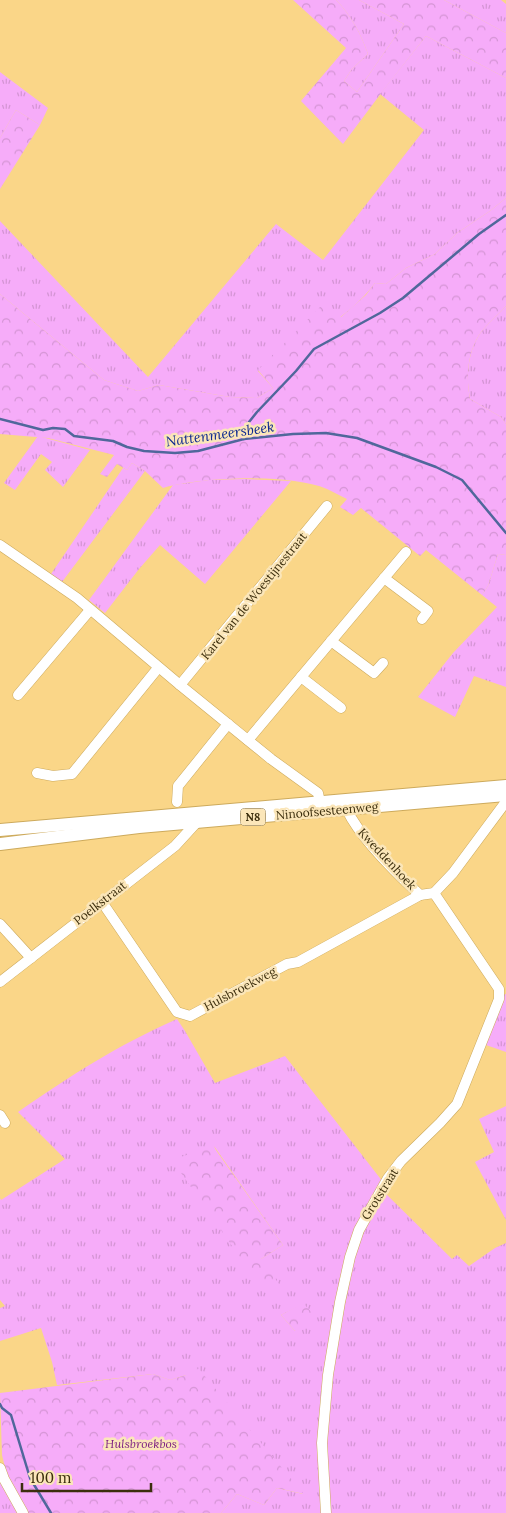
<svg xmlns="http://www.w3.org/2000/svg" width="506" height="1513" font-family="Lora,serif">
<style>
.grass{fill:url(#grass-tufts);fill-rule:evenodd}
.forest{fill:url(#forest-crowns)}
.lines{fill:none;stroke-linecap:round;stroke-linejoin:round}
.stream{stroke:#50679b;stroke-width:2.5}
.minor-casing{stroke:#cdaa5c;stroke-width:11}
.major-casing{stroke:#cdaa5c;stroke-width:14}
.minor{stroke:#fff;stroke-width:10}
.major{stroke:#fff;stroke-width:12}
.labels{text-anchor:middle;stroke-width:5;stroke-linejoin:round;paint-order:stroke}
.shield{fill:#fbe6b9;stroke:#756541;stroke-width:1}
.shield-label{font-size:11px;font-weight:bold;fill:#3c2e0d}
.street-label{font-size:12px;fill:#3c2e0d;stroke:#fbe6b9}
.park-label{font-size:12px;font-style:italic;fill:#7d2083;stroke:#fbe6b9}
.water-label{font-size:14px;font-style:italic;fill:#0c2890;stroke:#fbe6b9}
</style>
<defs>
<pattern id="grass-tufts" width="24" height="20" patternUnits="userSpaceOnUse" patternTransform="scale(1.25)"><rect width="24" height="20" fill="#f6acf9"/><path d="M3 7l-1-3M5 7V3M7 7l1-3M15 17l-1-3M17 17v-4M19 17l1-3" fill="none" stroke="#d494d4"/></pattern>
<pattern id="forest-crowns" width="20" height="18" patternUnits="userSpaceOnUse" patternTransform="scale(1.25)"><rect width="20" height="18" fill="#f6acf9"/><path d="M2 6a3 3 0 1 1 6 0M12 15a3 3 0 1 1 6 0" fill="none" stroke="#d494d4"/></pattern>
</defs>
<rect width="100%" height="100%" fill="#fad688"/>
<g class="grass">
<path d="M336,0H359L404,24L357,92L344,81L352,69L368,54C361,34 351,15 336,0Z"/>
<path d="M444,0H501L506,4V33Z"/>
<path d="M426,36L506,78V198L490,211L457,233L435,254L406,268L386,284L375,283C350,318 295,347 258,371L273,388L257,398L230,397L159,385L138,391L104,380L0,294V221L148,377L276,224L323,260L424,130L380,94Z"/>
<path d="M0,72L48,108L40,125L16,110L0,138Z"/>
<path d="M506,306V424L501,417L470,399C466,377 467,355 479,335C486,325 498,315 506,306Z"/>
<path d="M38,436L90,450L63,487L45,470L52,462L41,454L15,490L4,483Z"/>
<path d="M132,463L145,471L62,582L51,574L123,468L127,470Z"/>
<path d="M244,479L291,481L205,584L160,545L139,569L105,613L89,600L173,485L209,480Z"/>
<path d="M498,554L506,555V687L474,676L455,717L418,697L453,653L497,607L482,595L488,586Z"/>
<path d="M506,994V1052L486,1045L503,995Z"/>
<path d="M177,1019L185,1031L215,1083L285,1056L383,1182L357,1223L345,1261L325,1367L323,1513H221L237,1494L264,1505L277,1488L303,1494L186,1375L170,1380L153,1374L57,1385L52,1362L41,1328L0,1341V1308L5,1306L0,1300V1198L1,1200L65,1159L18,1112C70,1076 118,1045 177,1019ZM214,1146L283,1245L261,1259ZM303,1304L295,1331L281,1315Z"/>
<path d="M506,1106V1220L475,1162L494,1152L479,1119Z"/>
<path d="M384,1192L452,1259L457,1255L469,1266L495,1248L506,1243V1513H329L326,1448L330,1377L356,1250L362,1230Z"/>
<path d="M0,1477L20,1513H0Z"/>
</g>
<g class="forest">
<path d="M293,0H336C351,15 361,34 368,54L352,69L344,81L357,92L404,24L359,0H444L506,33V78L426,36L382,92L343,144L301,101L346,48Z"/>
<path d="M16,110L40,125L0,189V138Z"/>
<path d="M506,198V306C498,315 486,325 479,335C467,355 466,377 470,399L501,417L506,424V555L498,554L488,586L482,595L426,550L420,556L361,508L353,515L340,507L347,499C340,496 334,492 327,489C288,473 203,477 163,488L145,471L132,463L127,470L117,464L107,477L100,474L114,455L48,438L0,434V294L104,380L138,391L159,385L230,397L257,398L273,388L258,370L321,306L341,317L366,295L375,283L386,284L406,268L435,254L457,233L490,211Z"/>
<path d="M213,1146L283,1245L261,1259L279,1284L265,1293L172,1160Z"/>
<path d="M303,1303L314,1315L295,1331L281,1315Z"/>
<path d="M198,1368L304,1494L277,1488L264,1505L237,1494L221,1513H28L7,1476L2,1455L0,1393L153,1374L170,1380L186,1375Z"/>
</g>
<g class="lines">
<g class="stream">
<path d="M0,419L43,430L53,428L65,429L74,436L113,441L127,447L144,451L175,453L198,451L244,439L293,434L326,433L357,438L436,467L462,480L506,533"/>
<path d="M244,439L249,422L257,412L296,371L314,349L380,313L403,298L479,234L506,215"/>
<path d="M0,1404L2,1408L11,1415L30,1478L51,1513"/>
</g>
<defs>
<g id="minor">
<path d="M0,545L77,598L180,685L271,759L318,793L320,802"/>
<path d="M384,578L428,611L422,619"/>
<path d="M331,641L374,673L383,663"/>
<path d="M301,677L341,708"/>
<path d="M180,685L327,506"/>
<path d="M18,695L90,610"/>
<path d="M248,740L406,552"/>
<path d="M37,773L53,776L72,774L158,668"/>
<path d="M177,802L178,786L228,724"/>
<path d="M347,810C361,839 395,872 420,895L434,893L453,873L505,803L506,795"/>
<path d="M102,902L177,1012L190,1016L287,964L298,962L420,895"/>
<path d="M0,924L31,958"/>
<path d="M0,982L175,846L197,822"/>
<path d="M0,1115L5,1123"/>
<path d="M0,1468L4,1479L23,1513"/>
<path d="M326,1513L322,1443L328,1375L340,1302L350,1257L359,1230L388,1178L401,1161L440,1123L457,1104L499,999V989L434,893"/>
</g>
<g id="major">
<path d="M0,830L506,786"/>
<path d="M0,844L139,827L506,795"/>
</g>
</defs>
<use href="#minor" class="minor-casing"/>
<use href="#major" class="major-casing"/>
<use href="#minor" class="minor"/>
<use href="#major" class="major"/>
</g>
<g class="labels">
<rect class="shield" x="240.5" y="808.5" width="25" height="17" rx="4"/>
<g class="shield-label">
<text x="253" y="821">N8</text>
</g>
<g class="street-label">
<text transform="translate(254 596) rotate(-51)" y="4">Karel van de Woestijnestraat</text>
<text transform="translate(327 811) rotate(-5)" y="4">Ninoofsesteenweg</text>
<text transform="translate(387 859) rotate(47)" y="4">Kweddenhoek</text>
<text transform="translate(100 903) rotate(-38)" y="4">Poelkstraat</text>
<text transform="translate(240 989) rotate(-28)" y="4">Hulsbroekweg</text>
<text transform="translate(380 1194) rotate(-58)" y="4">Grotstraat</text>
</g>
<g class="park-label">
<text x="141" y="1448">Hulsbroekbos</text>
</g>
<g class="water-label">
<text transform="translate(220 434) rotate(-8)" y="5">Nattenmeersbeek</text>
</g>
</g>
<path d="M22 1483v8h129v-8" fill="none" stroke="#3c2e0d" stroke-width="2.5"/>
<text x="30" y="1483" font-size="15" fill="#3c2e0d" stroke="#fbe6b9" stroke-width="4" paint-order="stroke">100 m</text>
</svg>
